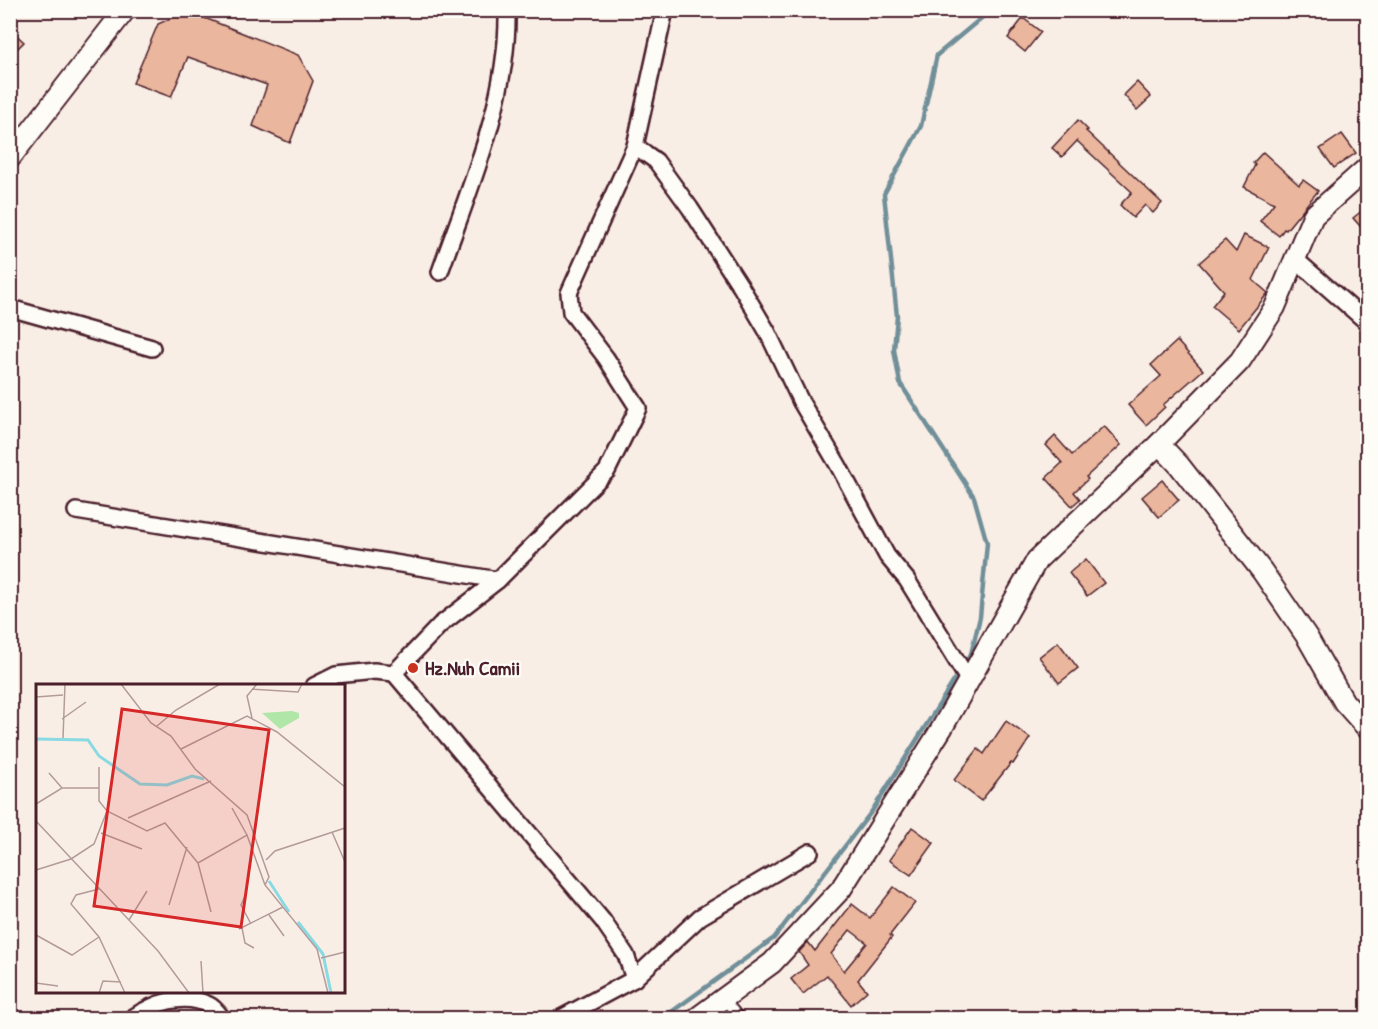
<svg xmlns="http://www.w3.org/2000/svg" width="1378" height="1029" font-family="'Patrick Hand',sans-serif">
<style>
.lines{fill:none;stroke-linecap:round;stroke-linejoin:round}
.stream{stroke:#708f99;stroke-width:4.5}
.building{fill:#eab69d;stroke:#4a1f2b;stroke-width:1.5;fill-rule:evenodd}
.lane-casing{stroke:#4a1f2b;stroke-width:12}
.street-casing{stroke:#4a1f2b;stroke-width:20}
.secondary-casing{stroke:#4a1f2b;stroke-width:24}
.lane{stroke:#fdfcf7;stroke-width:8}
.street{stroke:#fdfcf7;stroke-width:15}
.secondary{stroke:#fdfcf7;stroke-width:20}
.poi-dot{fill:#c8321e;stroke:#fdfcf7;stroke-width:2}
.labels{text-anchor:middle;stroke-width:4.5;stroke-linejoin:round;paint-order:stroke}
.poi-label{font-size:20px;font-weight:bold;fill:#4a1f2b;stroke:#fdfcf7;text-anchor:start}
.inset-river{fill:none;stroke:#89dae2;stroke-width:3}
.inset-road{fill:none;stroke:#b39b9b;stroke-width:1.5}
.view{fill:#d62828;fill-opacity:0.15;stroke:#d62828;stroke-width:3}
.inset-edge{fill:none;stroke:#4a1f2b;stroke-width:3}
</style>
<rect width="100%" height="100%" fill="#f9eee5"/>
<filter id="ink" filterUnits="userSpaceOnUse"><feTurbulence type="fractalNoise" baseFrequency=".0167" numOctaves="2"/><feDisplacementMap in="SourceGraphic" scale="12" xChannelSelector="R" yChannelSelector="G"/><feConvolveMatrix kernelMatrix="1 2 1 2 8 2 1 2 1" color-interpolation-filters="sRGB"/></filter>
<g filter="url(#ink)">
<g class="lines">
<path class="stream" d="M663,1018L774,938L872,811L971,654L980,617L987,543L974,497L900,383L894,350L897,316L884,194L921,126L937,55L991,10"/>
</g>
<g class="building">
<path d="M187,11L298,55L313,81L290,143L253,126L267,85L188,57L171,97L133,83L158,24Z"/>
<path d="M1023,18L1041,32L1025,52L1008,38Z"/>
<path d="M10,29L24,42L10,56Z"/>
<path d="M1137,82L1151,97L1137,110L1124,95Z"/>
<path d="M1078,120L1088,130L1086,131L1162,203L1153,213L1145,205L1133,218L1120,205L1132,192L1077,141L1062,157L1052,148Z"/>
<path d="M1342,134L1356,153L1334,168L1320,149Z"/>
<path d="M1263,152L1299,185L1303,180L1318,191L1286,230L1284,229L1279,236L1260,221L1274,203L1244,187L1255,165L1253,163Z"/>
<path d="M1368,206V235L1353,218Z"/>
<path d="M1244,235L1269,247L1253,280L1268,293L1239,329L1212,306L1224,291L1199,263L1225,240L1236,252Z"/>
<path d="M1177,341L1203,370L1163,405L1165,407L1146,425L1128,405L1161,376L1151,365Z"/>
<path d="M1104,426L1121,445L1086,477L1088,479L1074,492L1080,499L1072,506L1046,478L1062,463L1046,445L1055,436L1072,455Z"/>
<path d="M1162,480L1179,500L1159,517L1142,497Z"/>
<path d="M1086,559L1104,583L1087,596L1069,573Z"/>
<path d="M1058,642L1078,668L1059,683L1039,657Z"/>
<path d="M1006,721L1030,738L1013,764L1011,763L981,801L954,780L978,749L984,754Z"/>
<path d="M912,827L934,843L911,875L889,860Z"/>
<path d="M894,887L915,903L890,935L892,937L858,980L867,991L851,1005L827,975L803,994L791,979L808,965L799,952L808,942L815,951L852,904L870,918ZM850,930L867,943L844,971L831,954Z"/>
</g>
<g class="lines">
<defs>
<path id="lane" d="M725,1000L740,1018"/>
<g id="street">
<path d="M635,146L656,161L690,208L741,287L767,331L801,402L838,465L887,556L907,580L969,681"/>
<path d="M1295,259L1368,323"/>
<path d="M440,272C469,189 509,99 507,10"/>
<path d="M10,308L152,348"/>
<path d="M76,511L498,580"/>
<path d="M314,686L336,675L374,671L394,673"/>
<path d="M634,979L700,917L810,852"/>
<path d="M132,1018C154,1003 183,992 209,1005C214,1007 219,1014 222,1018"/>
<path d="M561,1018L634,979L626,955L603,921L394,673L440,625L498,580L607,471L638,408L606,358L571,312L569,293L635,146L665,10"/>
</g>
<g id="secondary">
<path d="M10,158L125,10"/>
<path d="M1159,444L1179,465L1262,571L1307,637L1344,702L1368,729"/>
<path d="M697,1018L772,963L841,889L942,728L1037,560L1159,444L1240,361L1275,307L1313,216L1368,167"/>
</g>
</defs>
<use href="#lane" class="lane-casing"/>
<use href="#street" class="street-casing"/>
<use href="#secondary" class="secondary-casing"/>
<use href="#lane" class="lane"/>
<use href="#street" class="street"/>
<use href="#secondary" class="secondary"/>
</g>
</g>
<circle class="poi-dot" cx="413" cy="668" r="6"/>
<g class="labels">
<g class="poi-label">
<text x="425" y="675">Hz.Nuh Camii</text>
</g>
</g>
<g transform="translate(36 684)">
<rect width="309" height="309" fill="#f9eee5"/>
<path d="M256,27L263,29V34L244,45L226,29Z" fill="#b0e6a8"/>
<path class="inset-river" d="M0,55L52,56L63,72L104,100L131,101L156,92L168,95M233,197L253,228M262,238L287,270L295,309"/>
<path class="inset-road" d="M85,0L115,39L135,52L159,85L211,131L233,193L229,201L281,265L292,309M216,5L262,8L266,0M0,13L27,11M216,34L211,12L221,0M26,35L50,18M121,42L140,26L184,0M27,54L29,0M145,65L211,32L241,48L309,103M63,83V117L71,127L111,147L129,139L162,179L211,151L229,201M13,89L26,104M0,120L26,104H63M196,124L211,151M92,134L175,97M0,137L122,267L153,309M296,148L309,178M65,149L106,165M230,176L239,167L309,144M162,179L175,228M0,186L35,175L58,160L71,127M63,205L40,211L35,220L63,253L89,309M210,210L205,221L215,240M133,221L151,163M233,231L248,252M93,236L111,207M206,244L209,259L218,264M203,245L247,223M0,251L36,271L63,253M285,274L309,268M165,277L167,309M0,299L22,302M63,309L67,297L85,298"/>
<path class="view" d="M86,25L233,46L205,243L58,222Z"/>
<rect width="309" height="309" class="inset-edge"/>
</g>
<rect width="1378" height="1029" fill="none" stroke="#fdfcf7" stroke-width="36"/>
<rect x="18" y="18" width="1342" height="993" fill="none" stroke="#4a1f2b" stroke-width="2" filter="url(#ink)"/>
</svg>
